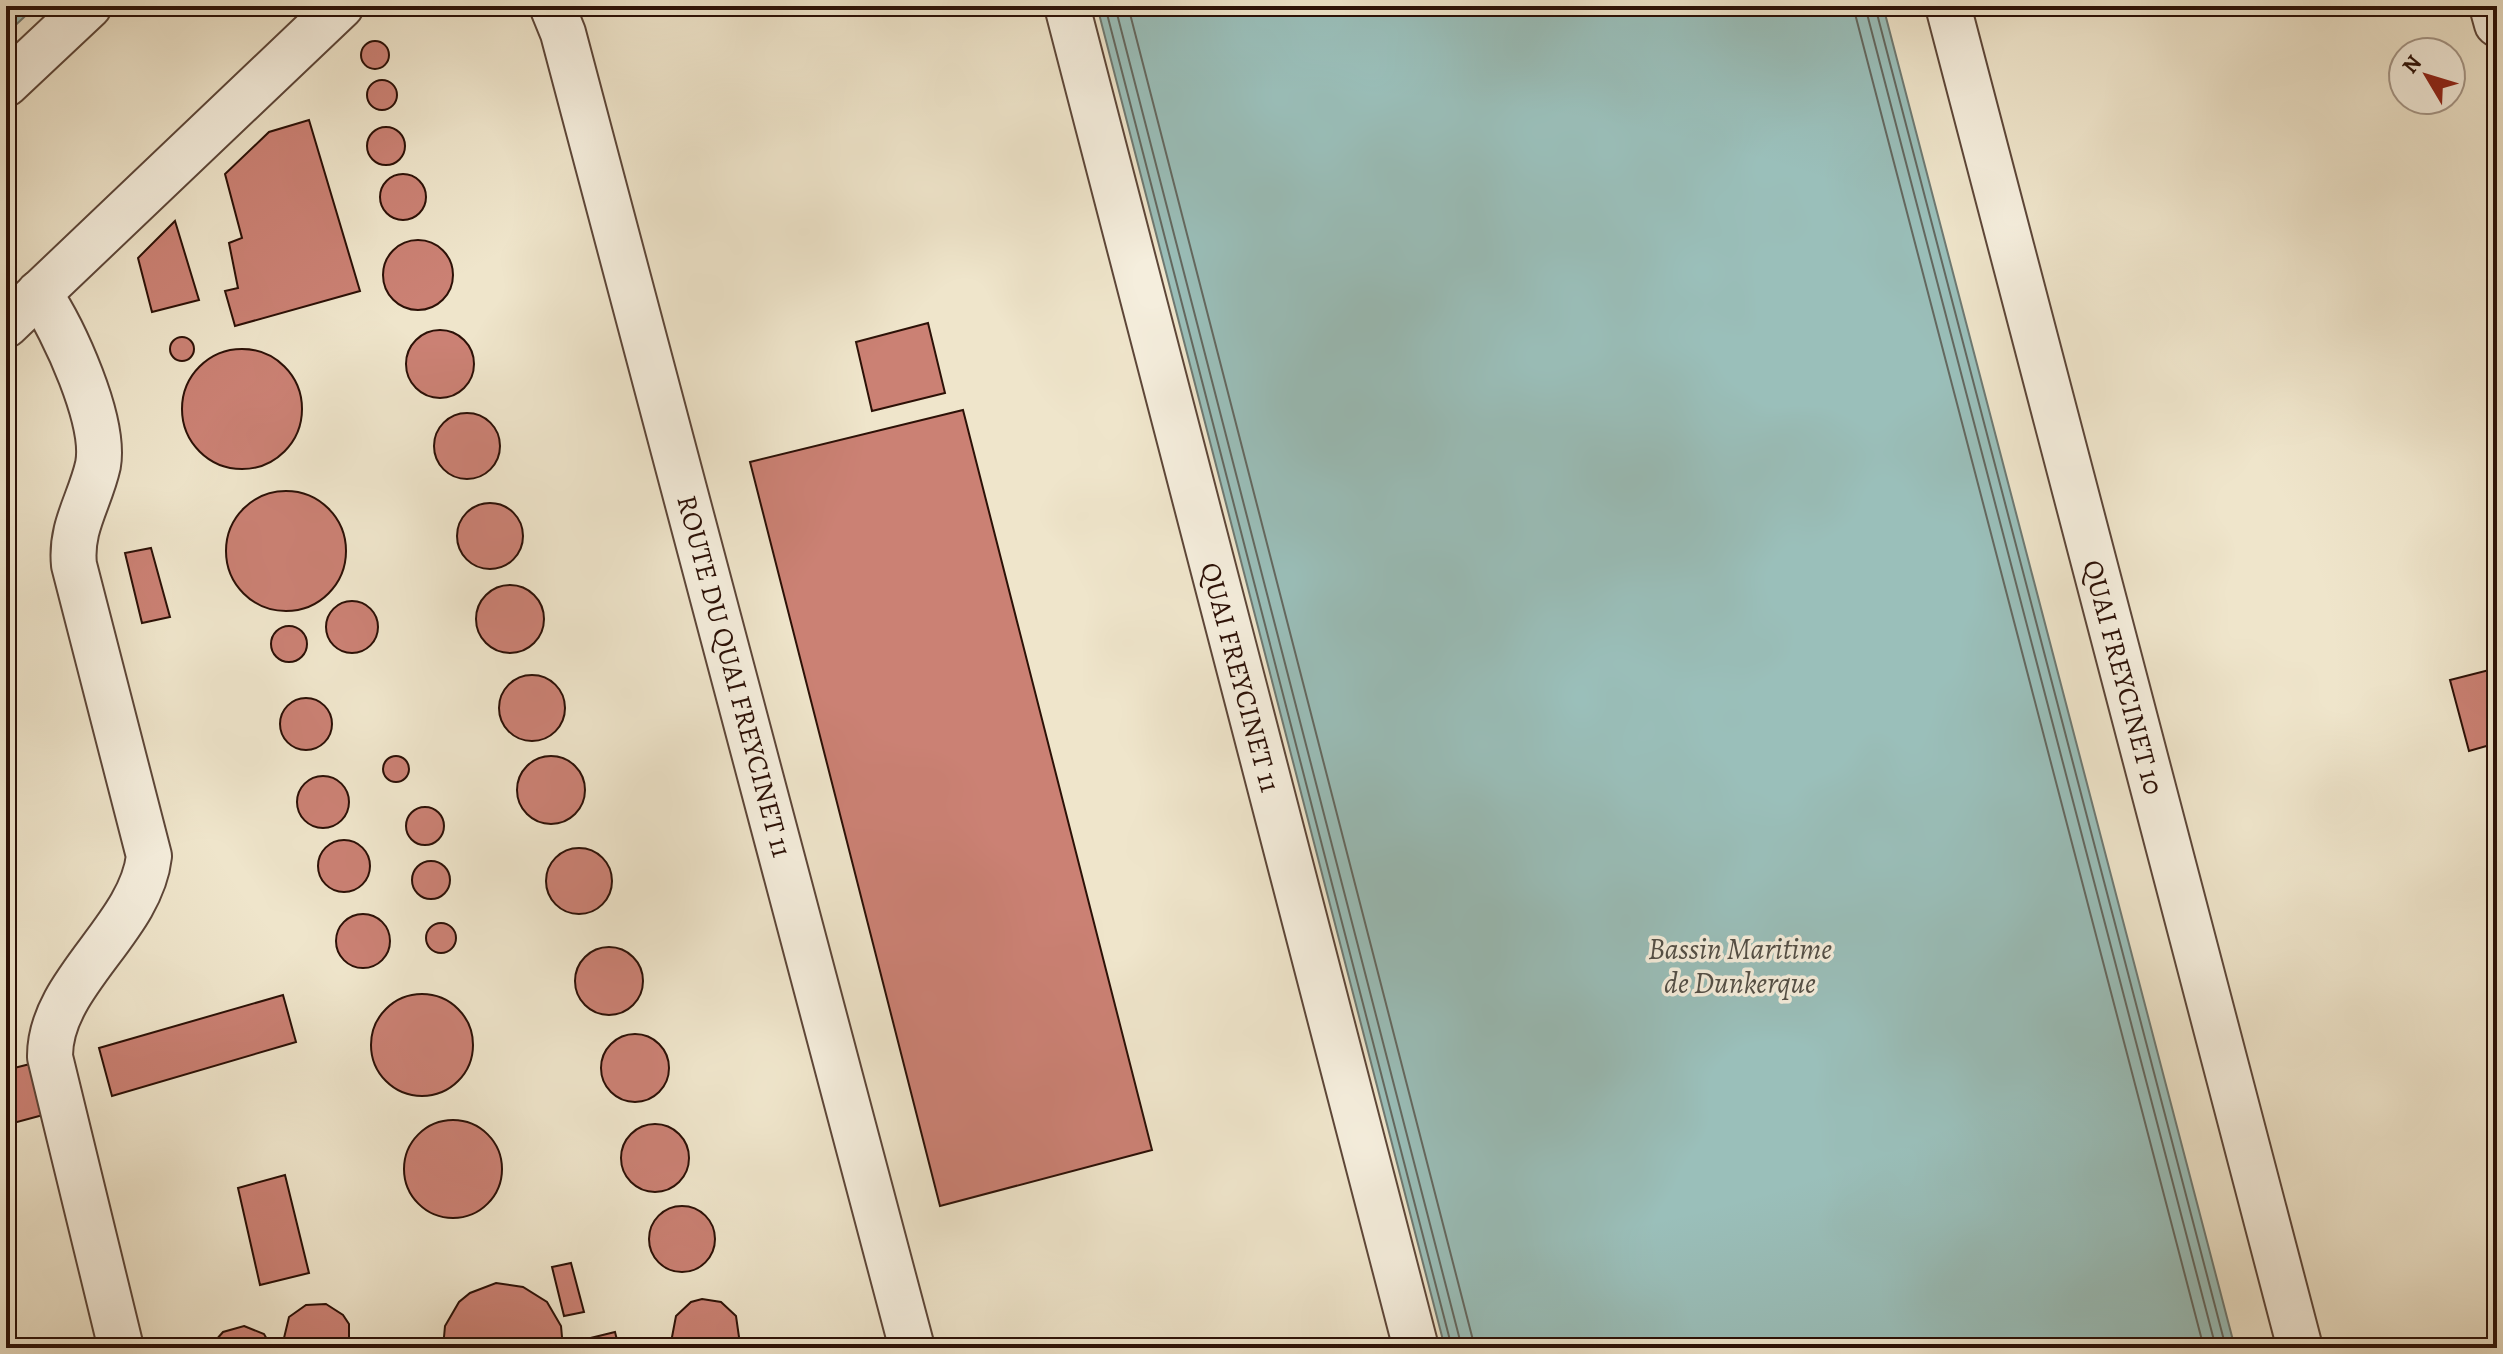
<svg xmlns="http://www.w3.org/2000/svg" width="2503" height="1354" font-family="Alegreya,serif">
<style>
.water{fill:#9abfba;stroke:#6e7972;stroke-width:2}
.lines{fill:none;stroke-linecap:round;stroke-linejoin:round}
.shore{stroke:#636860;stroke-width:2}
.building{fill:#cb8174;stroke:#2c1107;stroke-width:2}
.minor-casing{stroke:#5d4638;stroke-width:48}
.minor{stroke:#f5eedd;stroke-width:44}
.labels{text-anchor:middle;stroke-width:7;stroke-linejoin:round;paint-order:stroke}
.street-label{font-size:28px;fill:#2c1107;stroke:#f5eedd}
.water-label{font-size:30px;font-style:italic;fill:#524e46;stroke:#f5eedd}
</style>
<rect width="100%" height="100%" fill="#efe5cb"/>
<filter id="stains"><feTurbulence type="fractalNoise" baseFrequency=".0025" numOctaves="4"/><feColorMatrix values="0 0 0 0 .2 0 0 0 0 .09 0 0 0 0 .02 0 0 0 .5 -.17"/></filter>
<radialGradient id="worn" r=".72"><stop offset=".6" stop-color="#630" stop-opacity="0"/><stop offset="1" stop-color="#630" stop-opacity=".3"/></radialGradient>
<g class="water">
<path d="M6,6H36L6,34Z"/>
<path d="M1097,6H1883L2235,1348H1445Z"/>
</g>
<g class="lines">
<g class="shore">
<path d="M1105,6L1452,1348"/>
<path d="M1115,6L1462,1348"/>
<path d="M1128,6L1475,1348"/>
<path d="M1853,6L2204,1348"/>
<path d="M1865,6L2216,1348"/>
<path d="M1875,6L2226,1348"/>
</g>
</g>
<g class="building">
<circle cx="375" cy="55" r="14"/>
<circle cx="382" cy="95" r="15"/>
<path d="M309,120L360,291L235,326L225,291L238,288L229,243L242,238L225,174L269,132Z"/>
<circle cx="386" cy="146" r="19"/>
<circle cx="403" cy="197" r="23"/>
<path d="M175,221L199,300L152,312L138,258Z"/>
<circle cx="418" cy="275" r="35"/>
<path d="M928,323L945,393L872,411L856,342Z"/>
<circle cx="440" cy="364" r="34"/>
<circle cx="182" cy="349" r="12"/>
<circle cx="242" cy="409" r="60"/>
<path d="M963,410L1152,1150L940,1206L750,462Z"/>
<circle cx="467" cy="446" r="33"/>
<circle cx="286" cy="551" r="60"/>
<circle cx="490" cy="536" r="33"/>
<path d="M151,548L170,617L142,623L125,553Z"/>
<circle cx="510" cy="619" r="34"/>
<circle cx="352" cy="627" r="26"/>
<circle cx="289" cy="644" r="18"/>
<path d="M2497,668V743L2469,751L2450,680Z"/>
<circle cx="532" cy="708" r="33"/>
<circle cx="306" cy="724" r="26"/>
<circle cx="551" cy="790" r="34"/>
<circle cx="396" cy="769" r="13"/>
<circle cx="323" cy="802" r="26"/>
<circle cx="425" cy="826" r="19"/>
<circle cx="344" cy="866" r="26"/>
<circle cx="579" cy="881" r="33"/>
<circle cx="431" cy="880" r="19"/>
<circle cx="363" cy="941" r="27"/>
<circle cx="441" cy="938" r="15"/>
<circle cx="609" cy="981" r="34"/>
<circle cx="422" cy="1045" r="51"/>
<path d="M283,995L296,1042L112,1096L99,1048Z"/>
<circle cx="635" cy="1068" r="34"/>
<path d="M30,1064L43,1115L6,1125V1070Z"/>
<circle cx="453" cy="1169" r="49"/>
<circle cx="655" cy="1158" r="34"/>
<path d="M285,1175L309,1273L260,1285L238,1188Z"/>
<circle cx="682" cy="1239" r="33"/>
<path d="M571,1263L584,1312L564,1316L552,1267Z"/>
<path d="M496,1283L523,1287L547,1302L561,1326L563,1348H443L445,1326L459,1302L470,1293Z"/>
<path d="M702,1299L721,1302L736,1316L739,1337L735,1348L675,1347L672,1337L676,1316L691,1302Z"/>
<path d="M326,1304L343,1315L349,1324V1348H285L284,1338L289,1317L306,1305Z"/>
<path d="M244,1326L264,1334L272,1348H209L223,1332Z"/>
<path d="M615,1332L619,1348H571L570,1343Z"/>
</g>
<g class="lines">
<defs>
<g id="minor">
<path d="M552,6L563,33L912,1348"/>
<path d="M1067,6L1416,1348"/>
<path d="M1948,6L2300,1348"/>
<path d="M2492,6L2497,24"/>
<path d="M6,84L89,6"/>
<path d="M39,293C64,330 106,421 98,465C90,501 70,527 74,565L149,856C141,929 49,983 50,1057L121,1348"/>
<path d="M6,325L341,6"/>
</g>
</defs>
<use href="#minor" class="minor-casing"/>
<use href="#minor" class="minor"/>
</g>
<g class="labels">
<g class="street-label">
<text transform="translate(735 676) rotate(75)" y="10">ROUTE DU QUAI FREYCINET 11</text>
<text transform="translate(1241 677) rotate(75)" y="10">QUAI FREYCINET 11</text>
<text transform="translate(2124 677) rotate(75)" y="10">QUAI FREYCINET 10</text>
</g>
<g class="water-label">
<text x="1740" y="959">Bassin Maritime<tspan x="1740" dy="34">de Dunkerque</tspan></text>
</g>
</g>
<rect width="2503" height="1354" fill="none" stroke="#efe5cb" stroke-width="32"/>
<rect x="8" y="8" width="2487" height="1338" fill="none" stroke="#2c1107" stroke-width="4"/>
<rect x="16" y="16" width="2471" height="1322" fill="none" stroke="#2c1107" stroke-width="2"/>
<g transform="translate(2427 76) rotate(308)"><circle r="38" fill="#f5eedd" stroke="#a59687" stroke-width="2"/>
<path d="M0-6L14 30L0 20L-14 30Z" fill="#8f2418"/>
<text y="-12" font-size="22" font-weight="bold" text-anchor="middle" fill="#2c1107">N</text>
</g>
<rect width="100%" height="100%" filter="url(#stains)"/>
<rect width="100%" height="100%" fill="url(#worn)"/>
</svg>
